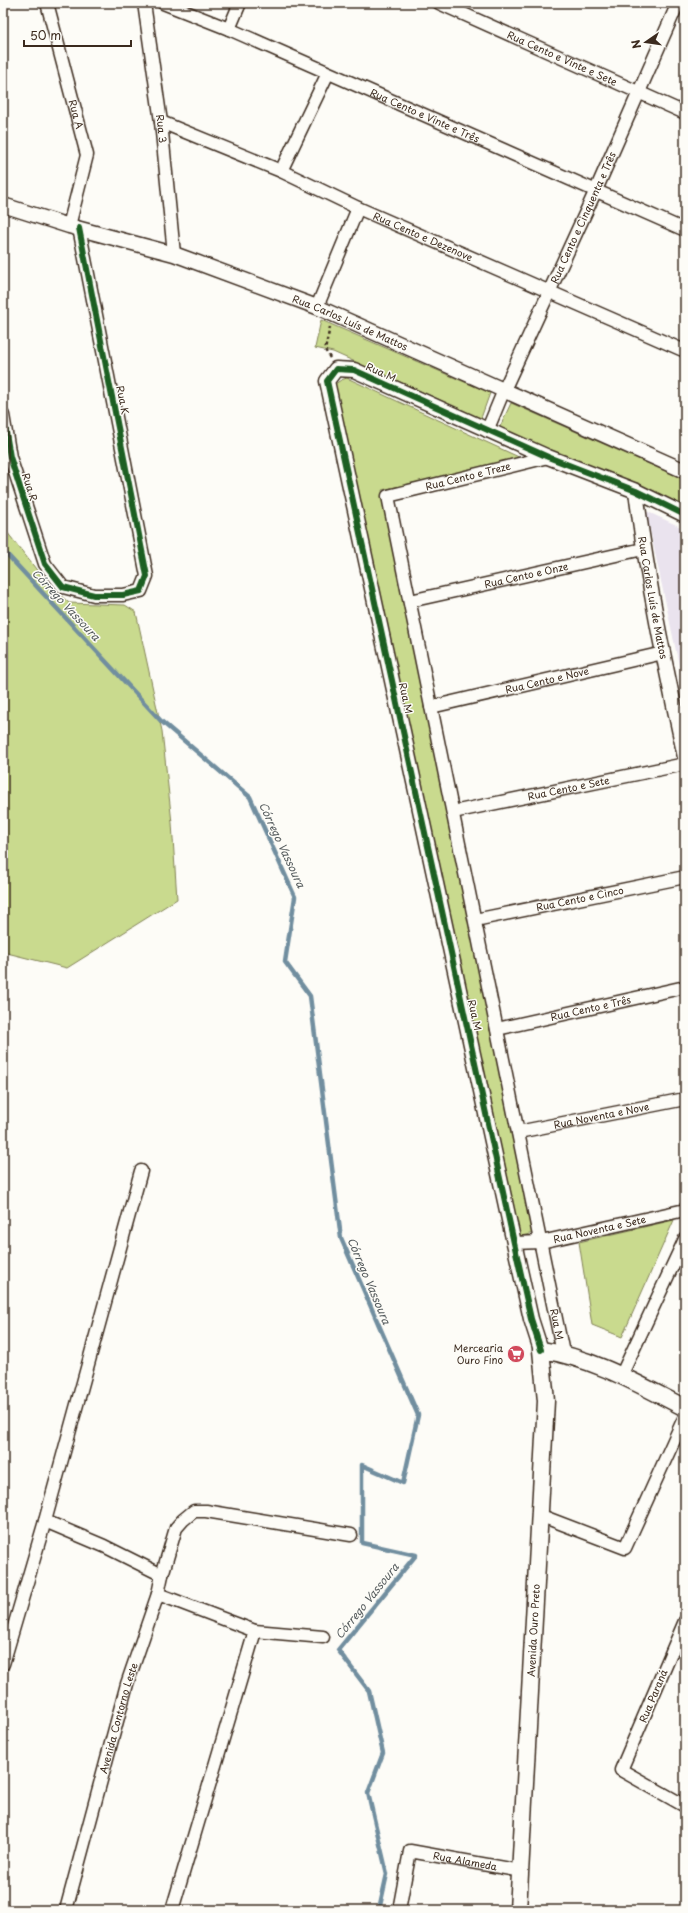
<svg xmlns="http://www.w3.org/2000/svg" width="688" height="1913" font-family="'Playpen Sans',sans-serif">
<style>
.built{fill:#eae3ee}
.green{fill:#c9da8e;stroke:#828256}
.lines{fill:none;stroke-linecap:round;stroke-linejoin:round}
.stream{stroke:#718e9f;stroke-width:4.5}
.minor-casing{stroke:#3b2a1e;stroke-width:15}
.tertiary-casing{stroke:#3b2a1e;stroke-width:17}
.secondary-casing{stroke:#3b2a1e;stroke-width:19}
.path{stroke:#3b2a1e;stroke-width:2.5;stroke-dasharray:3 3;stroke-linecap:butt}
.minor{stroke:#fdfcf7;stroke-width:12}
.tertiary{stroke:#fdfcf7;stroke-width:14}
.secondary{stroke:#fdfcf7;stroke-width:16}
.cycleway-casing{stroke:#fdfcf7;stroke-width:8}
.cycleway{stroke:#1b5e20;stroke-width:6}
.labels{text-anchor:middle;stroke-width:3;stroke-linejoin:round;paint-order:stroke}
.street-label{font-size:10px;fill:#3b2a1e;stroke:#fdfcf7}
.poi-label{font-size:10px;fill:#3b2a1e;stroke:#fdfcf7;text-anchor:end}
.water-label{font-size:11px;font-style:italic;fill:#565c5e;stroke:#fdfcf7}
</style>
<rect width="100%" height="100%" fill="#fdfcf7"/>
<filter id="ink" filterUnits="userSpaceOnUse"><feTurbulence type="fractalNoise" baseFrequency=".025" numOctaves="2"/><feDisplacementMap in="SourceGraphic" scale="8" xChannelSelector="R" yChannelSelector="G"/><feConvolveMatrix kernelMatrix="1 2 1 2 8 2 1 2 1" color-interpolation-filters="sRGB"/></filter>
<g filter="url(#ink)">
<path class="built" d="M646,511L685,529V693Z"/>
<g class="green">
<path d="M321,320L490,393L481,418L333,352L315,348Z"/>
<path d="M347,378L523,459L382,490L537,1232L518,1237L332,386L341,380Z"/>
<path d="M511,403L685,480V512L499,429Z"/>
<path d="M3,527L47,583L69,603L125,605L136,612L162,731L172,823L177,899L67,968L3,952Z"/>
<path d="M674,1220L622,1337L592,1325L579,1242Z"/>
</g>
<g class="lines">
<path class="stream" d="M3,550L161,721L250,797L295,897L285,962L310,996L341,1238L418,1415L403,1483L362,1465V1543L416,1555L338,1650L369,1691L383,1753L368,1793L387,1874L379,1910"/>
<defs>
<g id="minor">
<path id="s1" d="M47,3L87,155L69,226"/>
<path id="s2" d="M144,3L161,122L174,254"/>
<path id="s3" d="M163,3L229,29L685,230"/>
<path id="s4" d="M439,3L685,113"/>
<path d="M229,29L240,3"/>
<path id="s5" d="M161,122L281,171L358,208L685,351"/>
<path d="M281,171L328,73"/>
<path d="M317,307L358,208"/>
<path d="M3,415L10,457L45,564L63,587L94,595H123L141,591L147,576L79,228"/>
<path id="s6" d="M487,431L504,390L596,190L678,3"/>
<path id="s7" d="M548,457L388,496L563,1353"/>
<path id="s8" d="M410,601L643,549"/>
<path id="s9" d="M431,707L663,653"/>
<path id="s10" d="M453,812L685,764"/>
<path id="s11" d="M475,920L685,877"/>
<path id="s12" d="M497,1029L685,987"/>
<path id="s13" d="M518,1132L685,1099"/>
<path id="s14" d="M514,1243L541,1242L685,1210"/>
<path d="M621,1376L685,1239"/>
<path d="M539,1515L625,1548L685,1416"/>
<path d="M45,1521L104,1546L162,1575"/>
<path d="M158,1594L255,1631L323,1637"/>
<path d="M685,1621L621,1770L685,1806"/>
<path d="M3,1664L45,1521L141,1171"/>
<path id="s15" d="M66,1910L127,1684L158,1594L162,1575L176,1528L183,1520L194,1511H206L351,1535"/>
<path d="M172,1910L255,1631"/>
<path id="s16" d="M399,1910L410,1851L521,1871"/>
</g>
<g id="tertiary">
<path id="s17" d="M3,205L69,226L174,254L317,307L685,471"/>
<path id="s18" d="M636,491C647,581 666,669 685,757"/>
<path d="M541,1350L531,1319L514,1243L327,381L336,369L354,370L548,457L636,491L685,515"/>
</g>
<g id="secondary">
<path id="s19" d="M518,1910L546,1401L541,1350C592,1357 640,1385 685,1408"/>
</g>
</defs>
<use href="#minor" class="minor-casing"/>
<use href="#tertiary" class="tertiary-casing"/>
<use href="#secondary" class="secondary-casing"/>
<path class="path" d="M330,358L325,350L330,327"/>
<use href="#minor" class="minor"/>
<use href="#tertiary" class="tertiary"/>
<use href="#secondary" class="secondary"/>
<defs>
<g id="cycleway">
<path d="M3,415L10,457L45,564L63,587L94,595H123L141,591L147,576L79,228"/>
<path d="M541,1350L531,1319L514,1243L327,381L336,369L354,370L548,457L636,491L685,515"/>
</g>
</defs>
<use href="#cycleway" class="cycleway-casing"/>
<use href="#cycleway" class="cycleway"/>
</g>
</g>
<defs>
<symbol id="supermarket-disc" viewBox="-11 -11 22 22"><circle r="9.5" fill="#d1495b" stroke="#fdfcf7"/><path d="M-6-5.5h2.5l.6 2H6L4.5 2H-2.5L-4.4-4H-6ZM-1.5 3.2a1.3 1.3 0 1 0 .1 0ZM3 3.2a1.3 1.3 0 1 0 .1 0Z" fill="#fff"/></symbol>
</defs>
<g fill-rule="evenodd">
<use href="#supermarket-disc" x="506" y="1344" width="20" height="20"/>
</g>
<g class="labels">
<g class="street-label">
<text dy="4" stroke="none"><textPath href="#s4" startOffset="135">Rua Cento e Vinte e Sete</textPath></text>
<text dy="4" stroke="none"><textPath href="#s1" startOffset="115">Rua A</textPath></text>
<text dy="4" stroke="none"><textPath href="#s3" startOffset="285">Rua Cento e Vinte e Três</textPath></text>
<text dy="4" stroke="none"><textPath href="#s2" startOffset="127">Rua 3</textPath></text>
<text dy="4" stroke="none"><textPath href="#s6" startOffset="234">Rua Cento e Cinquenta e Três</textPath></text>
<text dy="4" stroke="none"><textPath href="#s5" startOffset="286">Rua Cento e Dezenove</textPath></text>
<text dy="4" stroke="none"><textPath href="#s17" startOffset="367">Rua Carlos Luís de Mattos</textPath></text>
<text transform="translate(381 372) rotate(24)" y="4">Rua M</text>
<text transform="translate(123 400) rotate(79)" y="4">Rua K</text>
<text transform="translate(468 476) rotate(-14)" y="4">Rua Cento e Treze</text>
<text transform="translate(30 487) rotate(72)" y="4">Rua R</text>
<text dy="4" stroke="none"><textPath href="#s8" startOffset="119">Rua Cento e Onze</textPath></text>
<text dy="4" stroke="none"><textPath href="#s18" startOffset="108">Rua Carlos Luís de Mattos</textPath></text>
<text dy="4" stroke="none"><textPath href="#s9" startOffset="119">Rua Cento e Nove</textPath></text>
<text transform="translate(406 698) rotate(78)" y="4">Rua M</text>
<text dy="4" stroke="none"><textPath href="#s10" startOffset="118">Rua Cento e Sete</textPath></text>
<text dy="4" stroke="none"><textPath href="#s11" startOffset="107">Rua Cento e Cinco</textPath></text>
<text dy="4" stroke="none"><textPath href="#s12" startOffset="96">Rua Cento e Três</textPath></text>
<text transform="translate(475 1015) rotate(78)" y="4">Rua M</text>
<text dy="4" stroke="none"><textPath href="#s13" startOffset="85">Rua Noventa e Nove</textPath></text>
<text dy="4" stroke="none"><textPath href="#s14" startOffset="87">Rua Noventa e Sete</textPath></text>
<text dy="4" stroke="none"><textPath href="#s7" startOffset="1010">Rua M</textPath></text>
<text dy="4" stroke="none"><textPath href="#s19" startOffset="280">Avenida Ouro Preto</textPath></text>
<text transform="translate(653 1696) rotate(-67)" y="4">Rua Paraná</text>
<text dy="4" stroke="none"><textPath href="#s15" startOffset="199">Avenida Contorno Leste</textPath></text>
<text dy="4" stroke="none"><textPath href="#s16" startOffset="116">Rua Alameda</textPath></text>
</g>
<g class="poi-label">
<text x="503" y="1352">Mercearia<tspan x="503" dy="12">Ouro Fino</tspan></text>
</g>
<g class="water-label">
<text transform="translate(66 605) rotate(47)" y="4">Córrego Vassoura</text>
<text transform="translate(282 845) rotate(65)" y="4">Córrego Vassoura</text>
<text transform="translate(369 1281) rotate(67)" y="4">Córrego Vassoura</text>
<text transform="translate(367 1601) rotate(-51)" y="4">Córrego Vassoura</text>
</g>
</g>
<rect width="688" height="1913" fill="none" stroke="#fdfcf7" stroke-width="16"/>
<rect x="8" y="8" width="672" height="1897" fill="none" stroke="#3b2a1e" stroke-width="1.5" filter="url(#ink)"/>
<g transform="translate(646 42) rotate(257)" stroke="#fdfcf7" stroke-width="3" paint-order="stroke">
<path d="M0-3L7 15L0 10L-7 15Z" fill="#3b2a1e"/>
<text y="-6" font-size="11" font-weight="bold" text-anchor="middle" fill="#3b2a1e">N</text>
</g>
<path d="M24 40v6h107v-6" fill="none" stroke="#3b2a1e" stroke-width="2"/>
<text x="30" y="40" font-size="12" fill="#3b2a1e" stroke="#fdfcf7" stroke-width="3" paint-order="stroke">50 m</text>
</svg>
